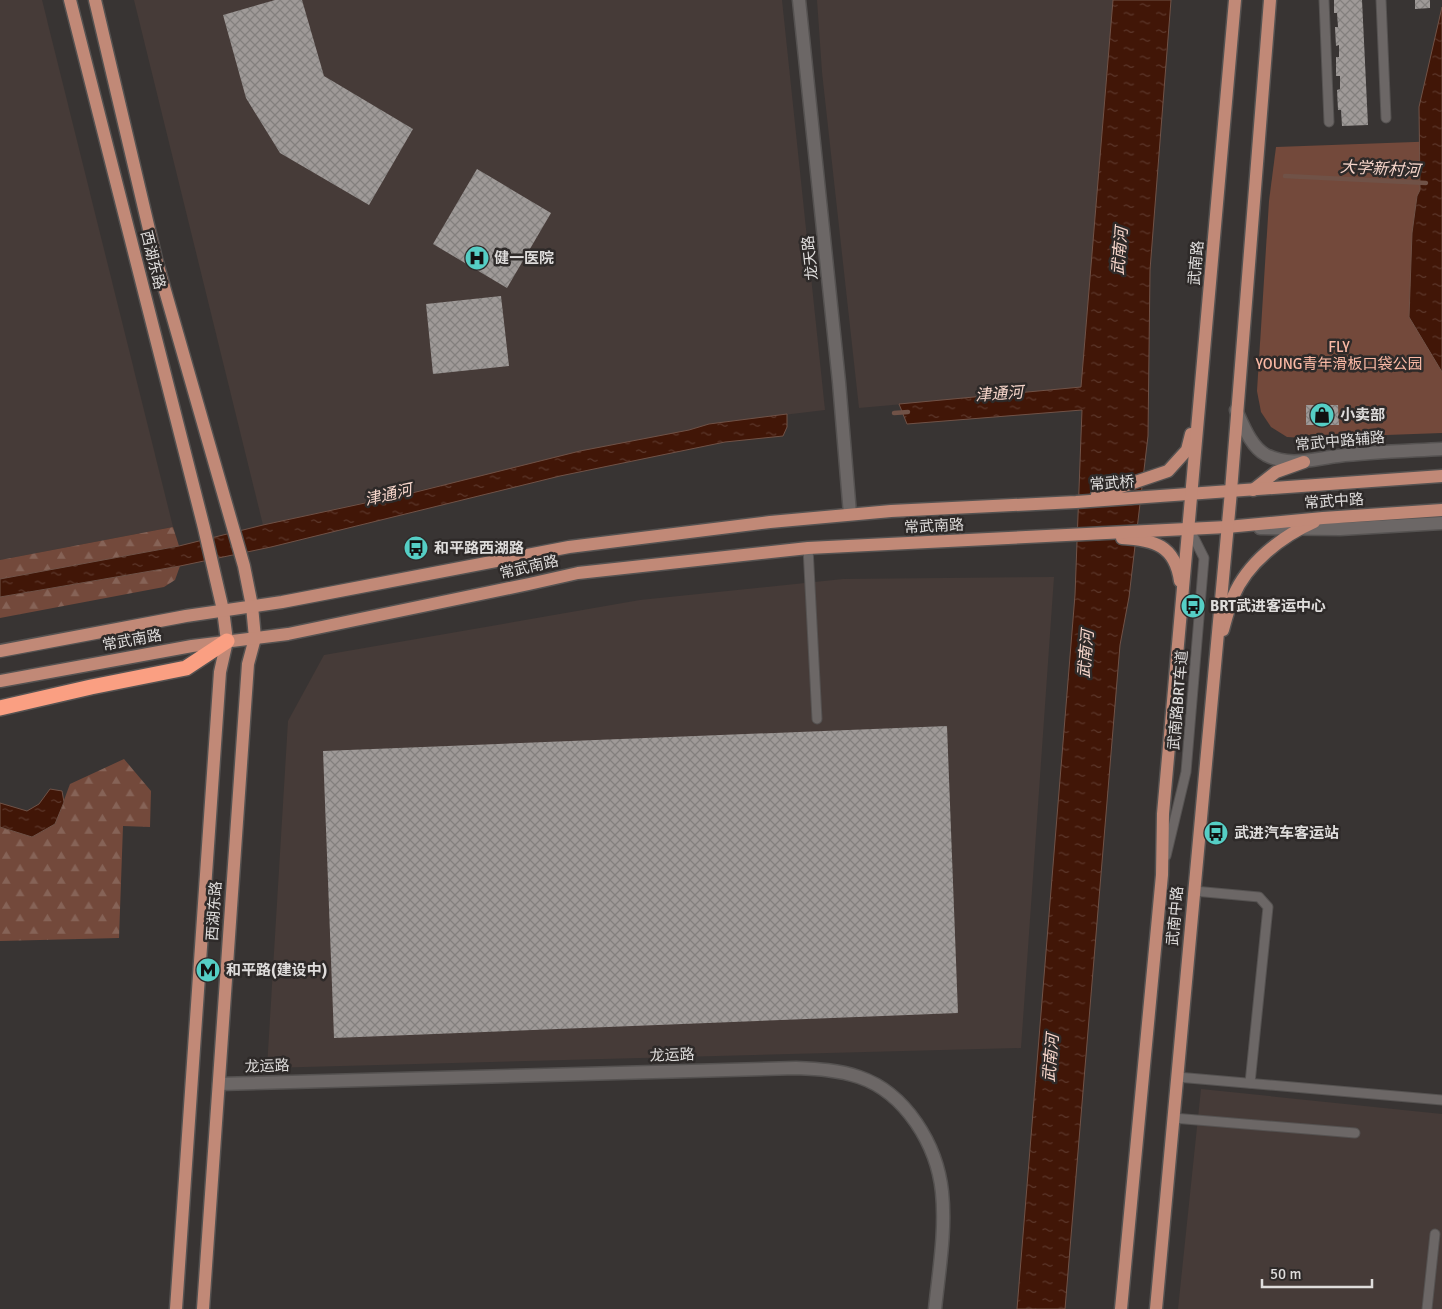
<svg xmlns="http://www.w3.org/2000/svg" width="1442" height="1309" font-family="Signika,'Noto Sans SC',sans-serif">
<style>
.built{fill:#463b38}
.forest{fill:url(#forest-firs)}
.park{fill:#73493b}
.water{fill:url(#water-ripples);stroke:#705247}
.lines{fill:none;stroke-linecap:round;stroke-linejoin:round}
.stream{stroke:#705247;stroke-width:4.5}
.building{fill:url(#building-cross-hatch)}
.service-casing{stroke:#555251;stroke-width:11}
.minor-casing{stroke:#555251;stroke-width:15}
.tertiary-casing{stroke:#555251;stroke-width:15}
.primary-casing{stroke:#555251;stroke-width:15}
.motorway-casing{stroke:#555251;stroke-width:18}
.service{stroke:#6c6766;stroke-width:9}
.minor{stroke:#6c6766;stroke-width:12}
.tertiary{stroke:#6c6766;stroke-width:12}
.primary{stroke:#c18977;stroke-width:12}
.motorway{stroke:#fa9f82;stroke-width:15}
.labels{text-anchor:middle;stroke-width:5;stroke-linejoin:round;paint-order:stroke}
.poi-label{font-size:15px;font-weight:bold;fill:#dfdddc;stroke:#2e2a29;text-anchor:start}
.street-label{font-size:15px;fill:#dfdddc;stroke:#2e2a29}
.park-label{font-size:15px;fill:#fab9a5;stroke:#2e2a29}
.water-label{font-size:16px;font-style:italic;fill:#f6d5ca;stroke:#2e2a29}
</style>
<defs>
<pattern id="forest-firs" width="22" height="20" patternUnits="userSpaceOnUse" patternTransform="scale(1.25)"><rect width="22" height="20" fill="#73493b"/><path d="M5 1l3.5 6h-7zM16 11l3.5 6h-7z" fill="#866357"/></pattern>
<pattern id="water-ripples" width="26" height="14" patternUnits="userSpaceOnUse" patternTransform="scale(1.25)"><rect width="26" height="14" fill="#411607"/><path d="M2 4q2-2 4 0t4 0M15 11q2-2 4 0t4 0" fill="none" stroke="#5c372b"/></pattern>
<pattern id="building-cross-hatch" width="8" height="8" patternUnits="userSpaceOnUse" patternTransform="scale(1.25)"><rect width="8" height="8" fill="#9f9a98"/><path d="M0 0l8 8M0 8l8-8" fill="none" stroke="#83807e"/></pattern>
</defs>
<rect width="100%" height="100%" fill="#383433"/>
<g class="built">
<path d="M0,0H42L173,527L0,560Z"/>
<path d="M134,0H782L825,410L709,424L689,430L263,525Z"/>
<path d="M817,0H1113L1081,388L859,408L822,72Z"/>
<path d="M1054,577L1021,1048L267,1068L288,721L324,655L640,600L843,579Z"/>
<path d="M1201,1089L1442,1114V1309H1178Z"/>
</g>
<g class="forest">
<path d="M173,527L179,546L0,580V560Z"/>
<path d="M180,566L175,580L164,587L0,618V597Z"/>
<path d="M124,759L151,791L150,827L123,826L119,938L0,941V827L32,837L55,824L70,784Z"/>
</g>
<path class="park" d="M1442,141V433L1303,438L1287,437L1271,427L1261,412L1257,391L1269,201L1276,147Z"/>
<g class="water">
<path d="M1113,0H1171L1150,270L1148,436L1129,597L1120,645L1065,1309H1017L1075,595L1082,410L907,424L899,404L1081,387Z"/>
<path d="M1442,7V372L1409,317L1412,233L1417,196L1420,190L1419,107Z"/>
<path d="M787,414V427L783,436L725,442L560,476L271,547L180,566L0,597V579L179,546L263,525L416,492L580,451L689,430L709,424Z"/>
<path d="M50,789L62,791L64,802L55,824L32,837L0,827V803L27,811L39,804Z"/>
</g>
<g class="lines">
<g class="stream">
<path d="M1285,176L1426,183"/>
<path d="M894,413L908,412"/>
</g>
</g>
<g class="building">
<path d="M275,0H302L324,76L413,129L369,205L280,153L246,98L223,15Z"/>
<path d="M1334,0H1362L1368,125L1342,126L1341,110H1338L1337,90L1340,89V76H1336V57H1339V45L1336,46L1335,27H1338L1337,13H1334Z"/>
<path d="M1415,0H1430V8L1415,9Z"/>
<path d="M477,169L551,213L507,288L433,244Z"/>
<path d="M501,296L509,366L433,374L426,304Z"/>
<path d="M1306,405H1338L1339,425H1306Z"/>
<path d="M947,726L958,1013L334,1038L323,751Z"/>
</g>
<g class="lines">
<defs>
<g id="service">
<path d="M1324,0L1329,122"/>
<path d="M1381,0L1386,118"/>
<path d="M808,548L817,719"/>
<path d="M1166,856L1186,772L1204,558L1189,528"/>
<path d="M1194,891L1259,897L1268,907L1250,1083"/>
<path d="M1177,1077L1442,1100"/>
<path d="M1173,1118L1355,1133"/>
<path d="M1427,1309L1435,1234"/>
</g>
<path id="minor" d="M219,1084L796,1068C818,1069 838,1070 859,1077C906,1093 937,1145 942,1192C946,1231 939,1270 935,1309"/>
<g id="tertiary">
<path d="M799,0L839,382L850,514"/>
<path d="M1236,410C1243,425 1251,447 1266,455C1290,467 1313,459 1338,456C1372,452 1407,451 1442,449"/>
<path d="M1260,528L1340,529L1442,523"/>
</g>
<g id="primary">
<path d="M70,0L204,528L223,610L227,641L220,672L176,1309"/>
<path d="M95,0L156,259L244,566L252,606L255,638L248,664L203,1309"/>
<path d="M1253,490L1276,472L1304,462"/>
<path d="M1097,495L1168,471L1187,450L1191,434"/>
<path d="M1122,538C1154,540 1175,545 1180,581"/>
<path d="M1223,630C1226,619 1229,607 1233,597C1247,563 1282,536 1314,522"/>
<path d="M0,651L186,616L282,602L569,547L770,522L891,511L1076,502L1442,476"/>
<path d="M0,681L192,646L288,634L529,584L578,573L808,548L1227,527L1323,518L1442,510"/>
<path d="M1121,1309L1162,875L1163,814L1235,0"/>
<path d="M1156,1309L1231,491L1270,0"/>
</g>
<path id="motorway" d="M0,708L91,687L186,668L227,641"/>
</defs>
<use href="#service" class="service-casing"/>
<use href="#minor" class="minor-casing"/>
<use href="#tertiary" class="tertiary-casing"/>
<use href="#primary" class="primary-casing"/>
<use href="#motorway" class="motorway-casing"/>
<use href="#service" class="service"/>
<use href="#minor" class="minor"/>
<use href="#tertiary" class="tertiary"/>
<use href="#primary" class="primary"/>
<use href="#motorway" class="motorway"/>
</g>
<defs>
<symbol id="hospital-disc" viewBox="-11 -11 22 22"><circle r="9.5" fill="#55cec5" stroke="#2e2a29"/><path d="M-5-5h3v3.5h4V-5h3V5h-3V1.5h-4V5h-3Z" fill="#111"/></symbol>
<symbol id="shop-disc" viewBox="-11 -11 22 22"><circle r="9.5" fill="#55cec5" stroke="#2e2a29"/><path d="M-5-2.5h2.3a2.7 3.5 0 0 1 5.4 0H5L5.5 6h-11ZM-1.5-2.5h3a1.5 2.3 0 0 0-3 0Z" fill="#111"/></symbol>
<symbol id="bus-disc" viewBox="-11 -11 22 22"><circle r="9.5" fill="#55cec5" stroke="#2e2a29"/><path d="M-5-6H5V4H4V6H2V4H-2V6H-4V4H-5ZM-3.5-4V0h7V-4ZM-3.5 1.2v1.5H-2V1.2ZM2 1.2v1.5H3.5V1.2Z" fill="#111"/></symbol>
<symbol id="metro-disc" viewBox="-11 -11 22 22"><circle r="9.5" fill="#55cec5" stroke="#2e2a29"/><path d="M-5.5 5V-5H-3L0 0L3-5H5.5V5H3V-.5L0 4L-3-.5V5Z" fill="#111"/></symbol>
</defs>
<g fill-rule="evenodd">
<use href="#hospital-disc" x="463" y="244" width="28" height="28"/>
<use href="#shop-disc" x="1308" y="401" width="28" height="28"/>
<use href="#bus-disc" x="402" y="534" width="28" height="28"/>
<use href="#bus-disc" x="1179" y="592" width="28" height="28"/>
<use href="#bus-disc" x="1202" y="819" width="28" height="28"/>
<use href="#metro-disc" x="194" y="956" width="28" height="28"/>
</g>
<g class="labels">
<g class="poi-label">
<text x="494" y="263">健一医院</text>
<text x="1340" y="420">小卖部</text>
<text x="434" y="553">和平路西湖路</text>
<text x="1210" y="611">BRT武进客运中心</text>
<text x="1234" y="838">武进汽车客运站</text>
<text x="226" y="975">和平路(建设中)</text>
</g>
<g class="street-label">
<text transform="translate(810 258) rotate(-96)" y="5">龙天路</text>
<text transform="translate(153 260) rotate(76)" y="5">西湖东路</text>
<text transform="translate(1196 263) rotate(-85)" y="5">武南路</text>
<text transform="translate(1340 441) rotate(-5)" y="5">常武中路辅路</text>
<text transform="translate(1112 483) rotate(-4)" y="5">常武桥</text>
<text transform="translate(1334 501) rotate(-4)" y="5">常武中路</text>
<text transform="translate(934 526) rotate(-3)" y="5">常武南路</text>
<text transform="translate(529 567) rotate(-13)" y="5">常武南路</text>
<text transform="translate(132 640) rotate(-10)" y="5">常武南路</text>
<text transform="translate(1178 700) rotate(-85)" y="5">武南路BRT车道</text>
<text transform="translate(214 911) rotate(-86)" y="5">西湖东路</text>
<text transform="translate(1175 916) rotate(-85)" y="5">武南中路</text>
<text transform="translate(672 1055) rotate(-2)" y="5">龙运路</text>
<text transform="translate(267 1066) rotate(-2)" y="5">龙运路</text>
</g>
<g class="park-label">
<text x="1339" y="352">FLY<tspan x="1339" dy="17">YOUNG青年滑板口袋公园</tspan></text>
</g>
<g class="water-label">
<text transform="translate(1380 168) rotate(3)" y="6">大学新村河</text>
<text transform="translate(1119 251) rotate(-85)" y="6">武南河</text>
<text transform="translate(999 393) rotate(-4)" y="6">津通河</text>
<text transform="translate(388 494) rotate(-13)" y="6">津通河</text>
<text transform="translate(1085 654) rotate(-85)" y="6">武南河</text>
<text transform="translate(1050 1058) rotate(-85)" y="6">武南河</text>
</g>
</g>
<path d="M1262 1279v8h110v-8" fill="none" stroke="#dfdddc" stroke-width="2.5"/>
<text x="1270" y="1279" font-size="15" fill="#dfdddc" stroke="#2e2a29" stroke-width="4" paint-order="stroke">50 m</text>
</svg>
